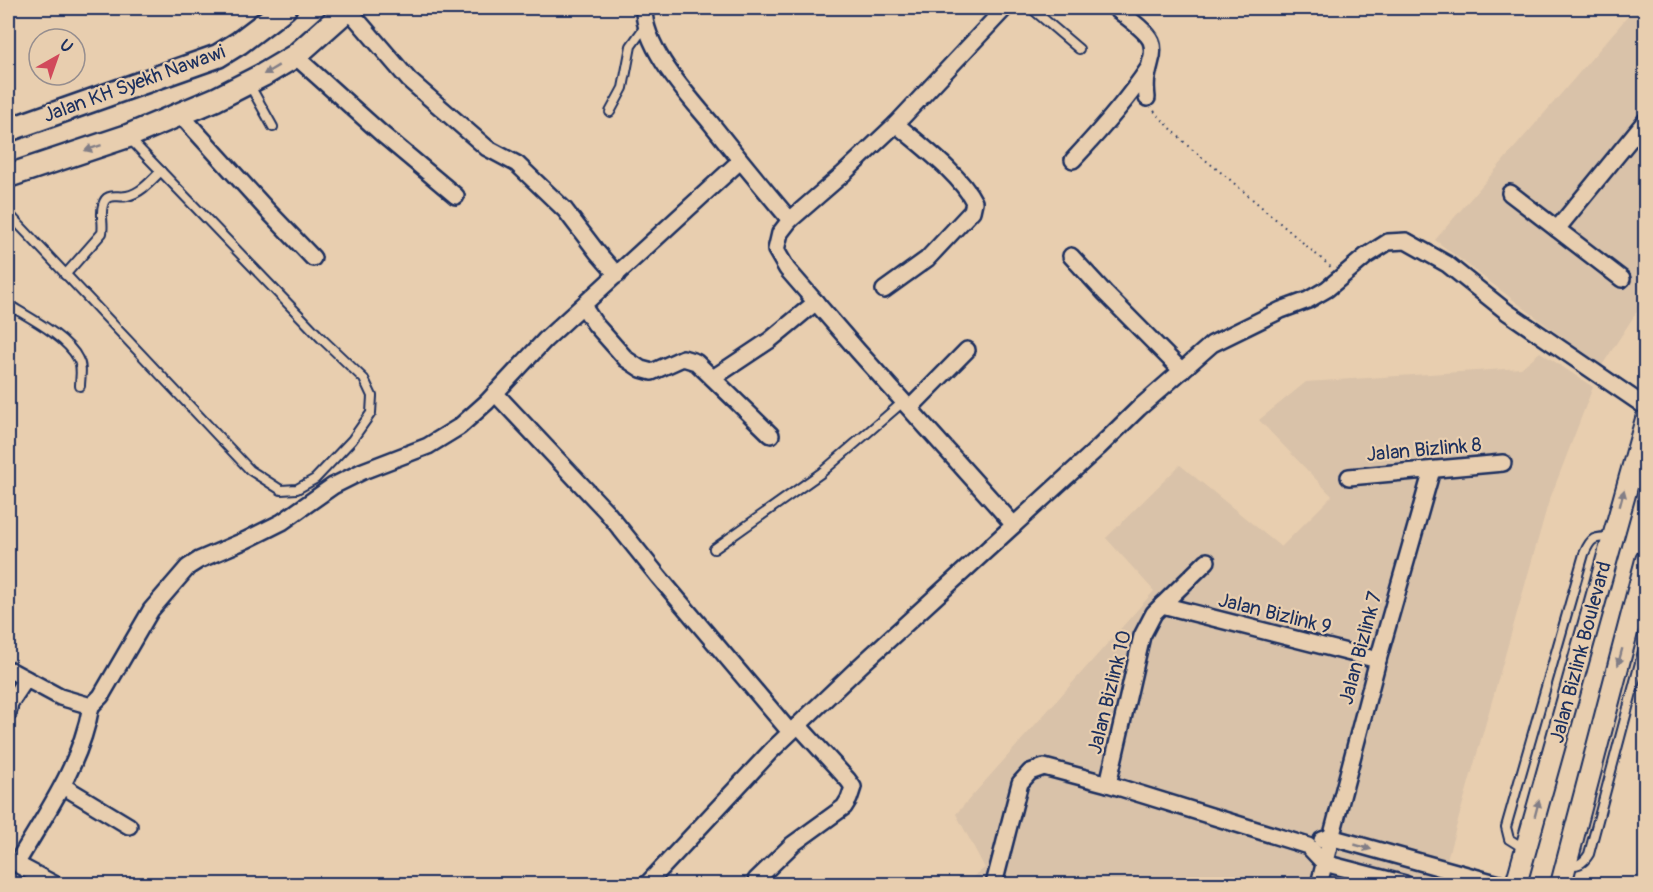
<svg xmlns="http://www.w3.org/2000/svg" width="1653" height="892" font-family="Pangolin,sans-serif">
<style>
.built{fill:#d9c2a9}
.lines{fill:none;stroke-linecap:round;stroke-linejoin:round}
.service-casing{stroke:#1b2f5e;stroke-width:12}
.minor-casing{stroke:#1b2f5e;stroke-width:20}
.tertiary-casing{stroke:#1b2f5e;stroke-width:24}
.secondary-casing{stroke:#1b2f5e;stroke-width:27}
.path{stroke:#1b2f5e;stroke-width:2;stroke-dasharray:1.5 4.5;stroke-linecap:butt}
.service{stroke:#e8ceaf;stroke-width:8}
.minor{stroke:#e8ceaf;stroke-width:15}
.tertiary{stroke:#e8ceaf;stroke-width:20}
.secondary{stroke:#e8ceaf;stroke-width:22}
.oneway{fill:#827e86}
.labels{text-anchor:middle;stroke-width:4.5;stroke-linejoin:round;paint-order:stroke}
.street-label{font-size:20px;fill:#1b2f5e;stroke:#e8ceaf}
</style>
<rect width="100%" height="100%" fill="#e8ceaf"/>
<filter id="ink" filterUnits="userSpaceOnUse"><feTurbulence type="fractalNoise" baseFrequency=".0167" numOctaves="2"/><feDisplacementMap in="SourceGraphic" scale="12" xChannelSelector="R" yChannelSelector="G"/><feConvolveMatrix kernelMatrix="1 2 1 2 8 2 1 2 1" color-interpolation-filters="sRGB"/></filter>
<g filter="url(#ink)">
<g class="built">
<path d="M1635,8H1645V299L1601,367L1435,240Z"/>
<path d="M1540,352L1593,387L1548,504L1440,884H963L985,868L956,814L1154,591L1106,538L1180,465L1281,547L1332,496L1259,420L1306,382L1521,368Z"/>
<path d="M1645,843V884H1634Z"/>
</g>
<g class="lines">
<defs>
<g id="service">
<path d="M1031,8L1079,49"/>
<path d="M249,84L273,127"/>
<path d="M610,112L623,88L631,46L646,25"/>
<path d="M8,213L250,470L281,490L297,489L315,479L352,440L371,413L372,396L364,379L321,338L129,138"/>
<path d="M65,275L102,233C104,224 100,214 103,205C106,192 117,198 127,196C141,193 151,181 161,171"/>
<path d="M8,302L12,307C32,319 68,338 78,359C83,367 80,378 80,386"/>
<path d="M714,549L821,473L903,402"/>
<path d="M1525,849L1509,839L1506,827L1584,554C1591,537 1594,537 1612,537"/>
<path d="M1566,864C1577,867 1583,864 1589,854L1646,640"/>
</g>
<g id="minor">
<path d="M644,8C643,47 686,93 710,122C736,155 763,188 790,220"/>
<path d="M1115,8C1125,16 1146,30 1151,41C1153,47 1153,54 1151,60C1147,77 1145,80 1147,98"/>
<path d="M348,9L409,80L487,148L517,164L565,210L597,252L617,275"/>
<path d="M295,56L382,134L456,196"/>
<path d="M180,114L269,212L313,258"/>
<path d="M1073,160C1100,131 1126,102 1148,69"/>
<path d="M1510,193L1622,279"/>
<path d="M1557,229L1646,120"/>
<path d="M1071,256L1105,293L1182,371"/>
<path d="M884,290L927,259L972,211L974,202C960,174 920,145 896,124"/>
<path d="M583,306L595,324L626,359L641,369L652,372L683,358L696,362L771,435"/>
<path d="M713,378L770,340L816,302"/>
<path d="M495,393L606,511L659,577L790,732"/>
<path d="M910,408L967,350"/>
<path d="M1349,477L1503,463"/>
<path d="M1014,525L1098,448L1139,408L1212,344L1281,310L1308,300L1327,289L1366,256L1388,242L1406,241L1447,264L1507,312L1646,407"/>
<path d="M1162,605L1378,660"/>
<path d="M8,669L60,697L91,706C81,764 47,812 18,861L20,866L54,884"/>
<path d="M91,706L101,696L151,610L188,567L199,560L246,540L282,522L333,486L363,471L428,446L459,427L487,402L545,340L740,161"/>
<path d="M8,713L10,703L26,679"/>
<path d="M1108,784L1142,636L1154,613L1207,561"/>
<path d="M63,786L129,826"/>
<path d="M1322,840L1330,837L1499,884"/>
<path d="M756,880L793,844L844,807L849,799L853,787L848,780L798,725"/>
<path d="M647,884L771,751L860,666L1014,525L858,351L787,269L776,250L780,233L790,220L843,174L896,124L1005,8"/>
<path d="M994,884L1020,783L1030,772L1044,767L1108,784L1308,846L1324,863L1405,884"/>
<path d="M1319,884L1378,660L1432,470"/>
</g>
<g id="tertiary">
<path d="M1516,884L1646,419"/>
<path d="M1561,884L1646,560"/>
</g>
<g id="secondary">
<path d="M8,130L218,56L239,43L285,8"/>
<path d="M8,176L128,136L216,99L263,75L295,56L349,8"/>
</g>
</defs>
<use href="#service" class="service-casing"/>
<use href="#minor" class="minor-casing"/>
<use href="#tertiary" class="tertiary-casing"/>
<use href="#secondary" class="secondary-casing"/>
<path class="path" d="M1154,111L1189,147L1228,178L1332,268"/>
<use href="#service" class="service"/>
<use href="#minor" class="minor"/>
<use href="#tertiary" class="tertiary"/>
<use href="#secondary" class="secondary"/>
</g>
<defs><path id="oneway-solid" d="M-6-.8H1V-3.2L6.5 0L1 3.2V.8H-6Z" transform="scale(1.5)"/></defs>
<g class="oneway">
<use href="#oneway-solid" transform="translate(271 70) rotate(149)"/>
<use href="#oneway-solid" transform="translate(93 148) rotate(162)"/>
<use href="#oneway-solid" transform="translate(1622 498) rotate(-75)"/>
<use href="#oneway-solid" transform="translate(1620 657) rotate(105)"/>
<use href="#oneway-solid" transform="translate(1537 808) rotate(-75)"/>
<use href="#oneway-solid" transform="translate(1363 847) rotate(16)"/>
</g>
</g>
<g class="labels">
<g class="street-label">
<text transform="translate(134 83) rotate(-20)" y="7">Jalan KH Syekh Nawawi</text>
<text transform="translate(1424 449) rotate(-5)" y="7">Jalan Bizlink 8</text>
<text transform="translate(1275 613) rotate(14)" y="7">Jalan Bizlink 9</text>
<text transform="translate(1360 648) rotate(-75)" y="7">Jalan Bizlink 7</text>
<text transform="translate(1580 652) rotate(-75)" y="7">Jalan Bizlink Boulevard</text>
<text transform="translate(1109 692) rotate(-76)" y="7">Jalan Bizlink 10</text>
</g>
</g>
<rect width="1653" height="892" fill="none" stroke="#e8ceaf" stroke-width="30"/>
<rect x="15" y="15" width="1623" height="862" fill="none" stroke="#1b2f5e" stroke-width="2" filter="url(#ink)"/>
<g transform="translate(57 57) rotate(40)"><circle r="28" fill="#e8ceaf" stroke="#968e8f" stroke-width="1.5"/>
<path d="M0-4.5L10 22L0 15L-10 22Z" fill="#d1495b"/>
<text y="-9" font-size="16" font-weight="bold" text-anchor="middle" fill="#1b2f5e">U</text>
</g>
</svg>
